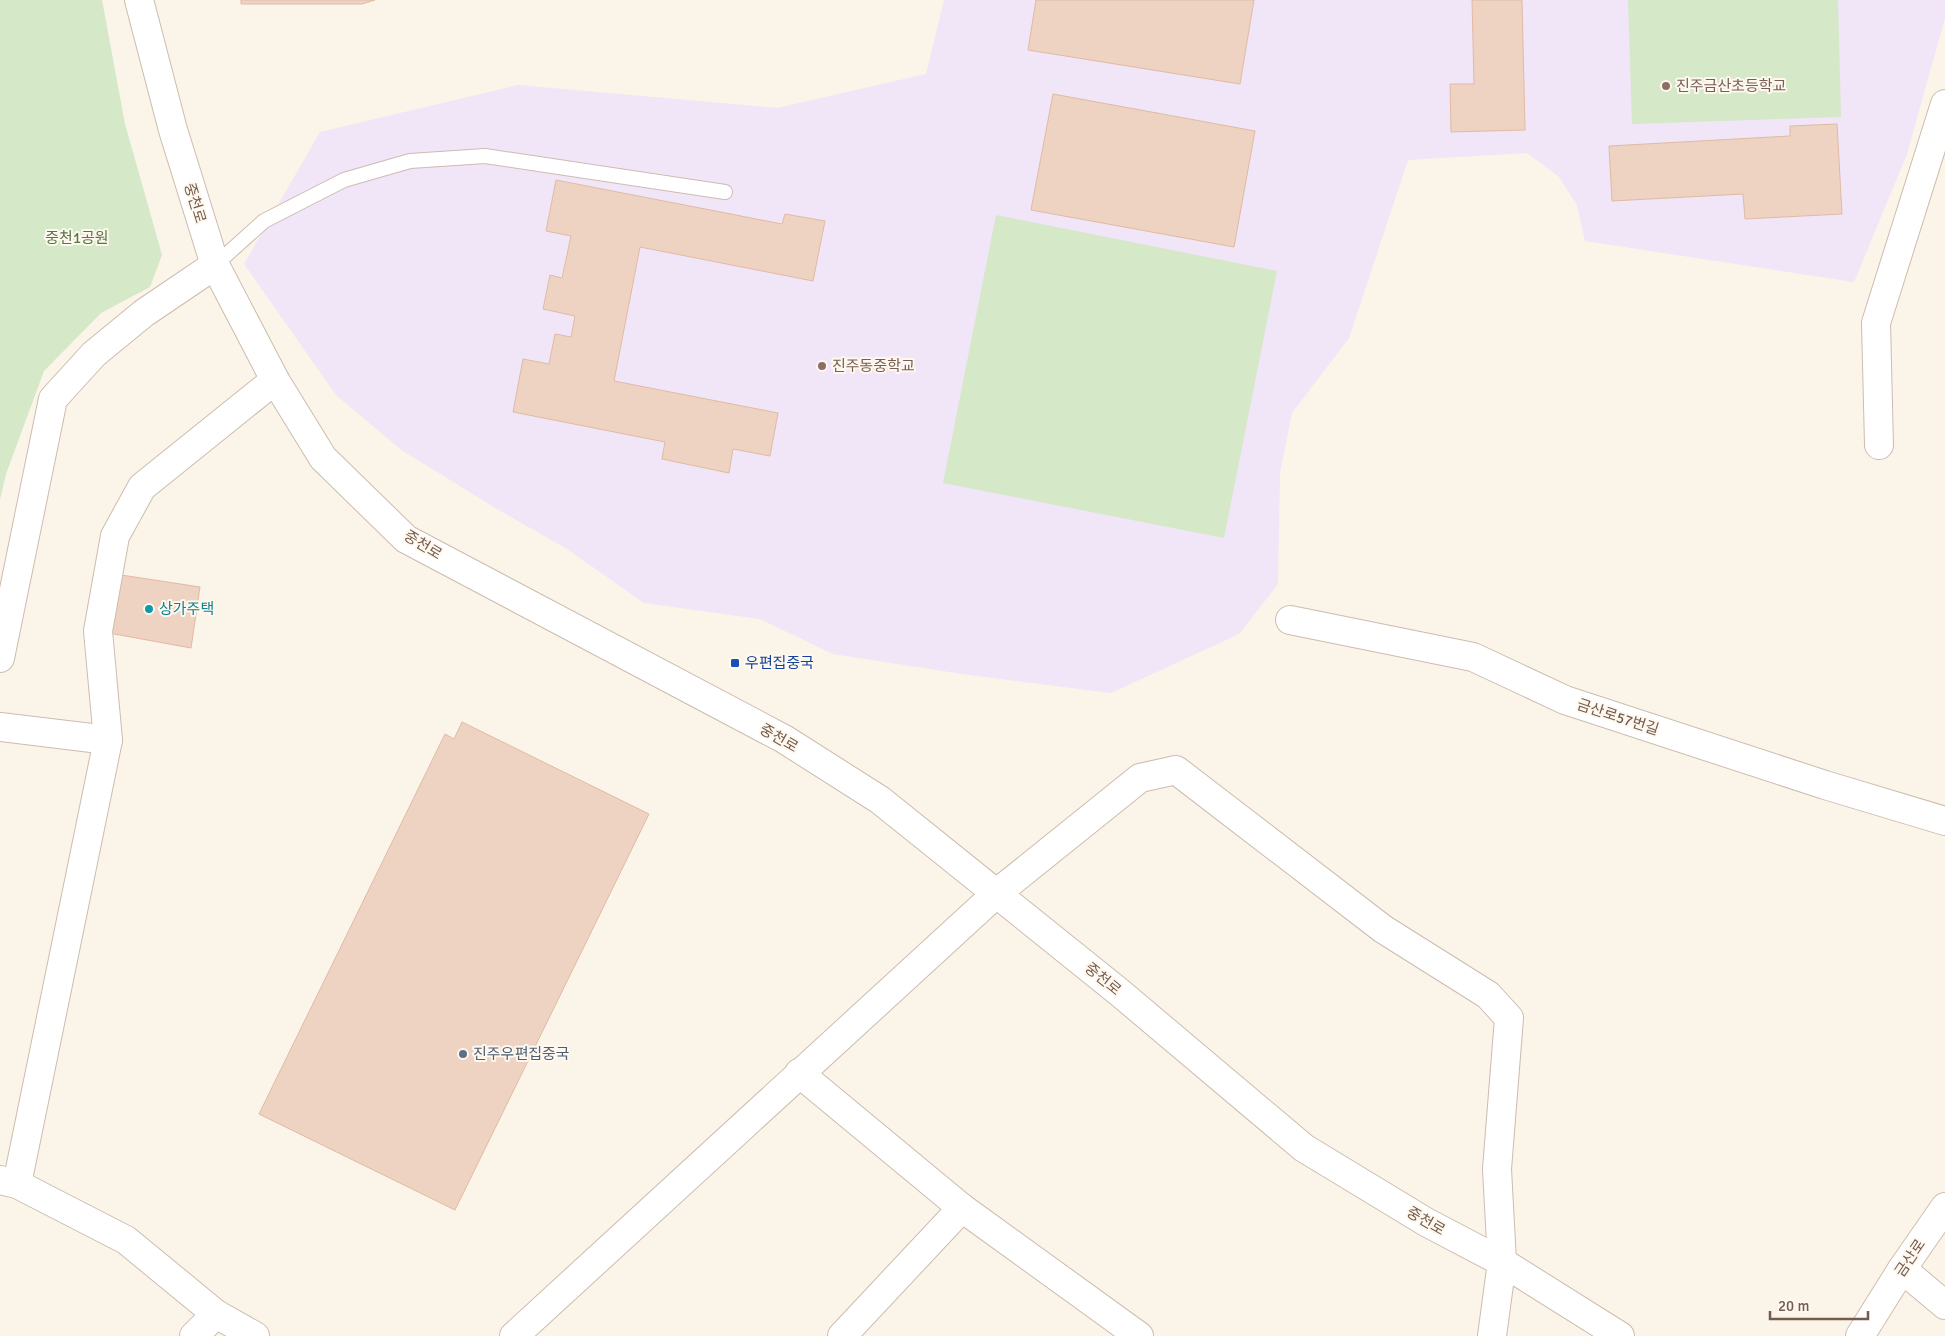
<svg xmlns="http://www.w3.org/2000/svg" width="1945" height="1336" font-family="Signika,'Noto Sans KR',sans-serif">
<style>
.education{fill:#f1e5f8}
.green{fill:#d5e8c7}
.building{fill:#efd3c2;stroke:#e0baa3}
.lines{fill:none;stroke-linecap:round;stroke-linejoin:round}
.lane-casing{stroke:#cdbcaf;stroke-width:16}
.street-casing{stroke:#cdbcaf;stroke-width:30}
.secondary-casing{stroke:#d1beaf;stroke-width:30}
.lane{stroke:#fff;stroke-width:14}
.street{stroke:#fff;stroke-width:28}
.secondary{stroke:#fff;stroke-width:28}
.education-dot{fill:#8d6e63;stroke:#fef8ef;stroke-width:2}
.culture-dot{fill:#0f9aa8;stroke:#fef8ef;stroke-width:2}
.transit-dot{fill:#1a4fb4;stroke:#fef8ef;stroke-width:2}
.service-dot{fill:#5c6f8a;stroke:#fef8ef;stroke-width:2}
.labels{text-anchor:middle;stroke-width:4;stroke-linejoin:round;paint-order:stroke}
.education-label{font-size:15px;fill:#785e54;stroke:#fef8ef;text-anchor:start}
.street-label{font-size:15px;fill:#745b4e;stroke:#fef8ef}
.park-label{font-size:15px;fill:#557846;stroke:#fef8ef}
.culture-label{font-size:15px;fill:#0d838f;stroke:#fef8ef;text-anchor:start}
.transit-label{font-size:15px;fill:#164399;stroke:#fef8ef;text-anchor:start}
.service-label{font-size:15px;fill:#4e5e75;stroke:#fef8ef;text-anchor:start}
</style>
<rect width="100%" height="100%" fill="#fbf4e8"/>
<path class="education" d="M944,0H1945V18L1907,154L1854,282L1585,241L1577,205L1559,177L1527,153L1408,160L1349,338L1292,413L1280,473L1278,584L1239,634L1111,693L962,674L833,654L760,619L644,603L567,549L497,509L400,449L336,395L244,264L320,132L518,85L777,108L926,74Z"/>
<g class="green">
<path d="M0,0H102L125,124L162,255L150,287L101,313L44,371L6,474L0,500Z"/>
<path d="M1628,0H1838L1841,117L1632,124Z"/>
<path d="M996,215L1277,271L1224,538L943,483Z"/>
</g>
<g class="building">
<path d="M241,0H375L362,4H241Z"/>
<path d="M1036,0H1254L1240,84L1028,50Z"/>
<path d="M1472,0H1522L1525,130L1451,132L1450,84H1474Z"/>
<path d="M1053,94L1255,131L1234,247L1031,210Z"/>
<path d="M1837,124L1842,214L1745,219L1743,194L1612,201L1609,146L1790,136V126Z"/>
<path d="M556,180L782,224L785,214L825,221L813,281L640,247L614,381L778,413L770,456L733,449L729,473L662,459L665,442L513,412L523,359L549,364L555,334L571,337L575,316L543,309L550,275L562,278L571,236L546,231Z"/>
<path d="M108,573L200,587L191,648L98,631Z"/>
<path d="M462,722L649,814L455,1210L259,1114L445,734L454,739Z"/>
</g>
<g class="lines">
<defs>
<path id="lane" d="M215,265L264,221L344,180L410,161L485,156L725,192"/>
<g id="street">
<path d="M139,0L173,130L215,265L275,380L323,458L406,539L784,739L880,800L1119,992L1304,1148L1426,1222L1502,1262L1620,1336"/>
<path d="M1879,445L1876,323L1945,104"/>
<path d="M1290,620L1473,657L1565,700L1825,785L1945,821"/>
<path d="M0,658L53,399L94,354L144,313L215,265"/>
<path d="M0,727L108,740"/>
<path d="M799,1073L962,1208L842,1336"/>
<path d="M0,1180L17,1184L126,1240L216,1314L255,1336"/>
<path d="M17,1184L108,740L98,631L115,536L142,487L275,380"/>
<path d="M962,1208L1139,1336"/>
<path d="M1902,1269L1945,1305"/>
<path d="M194,1336L216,1314"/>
<path d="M514,1336L997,893L1140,778L1176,770L1383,929L1488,995L1509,1018L1497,1169L1502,1262L1492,1336"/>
</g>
<path id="secondary" d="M1860,1336L1902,1269L1945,1207"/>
</defs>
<use href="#lane" class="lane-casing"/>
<use href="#street" class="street-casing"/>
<use href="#secondary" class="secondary-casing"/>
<use href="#lane" class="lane"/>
<use href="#street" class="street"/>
<use href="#secondary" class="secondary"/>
</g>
<g class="education-dot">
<circle cx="1666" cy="86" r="5"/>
<circle cx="822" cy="366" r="5"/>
</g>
<circle class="culture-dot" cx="149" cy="609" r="5"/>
<rect class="transit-dot" x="730" y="658" width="10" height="10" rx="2.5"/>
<circle class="service-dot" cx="463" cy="1054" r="5"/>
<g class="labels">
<g class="education-label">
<text x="1676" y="91">진주금산초등학교</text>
<text x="832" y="371">진주동중학교</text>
</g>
<g class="street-label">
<text transform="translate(195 203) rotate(73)" y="5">중천로</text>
<text transform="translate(423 545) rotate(31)" y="5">중천로</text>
<text transform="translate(1618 717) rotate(18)" y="5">금산로57번길</text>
<text transform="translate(779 738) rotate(30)" y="5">중천로</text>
<text transform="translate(1103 979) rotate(39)" y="5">중천로</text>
<text transform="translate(1426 1221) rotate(30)" y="5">중천로</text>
<text transform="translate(1910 1258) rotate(-56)" y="5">금산로</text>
</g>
<g class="park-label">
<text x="77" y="243">중천1공원</text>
</g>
<g class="culture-label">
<text x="159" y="614">상가주택</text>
</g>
<g class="transit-label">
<text x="745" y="668">우편집중국</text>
</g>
<g class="service-label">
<text x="473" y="1059">진주우편집중국</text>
</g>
</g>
<path d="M1770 1311v8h98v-8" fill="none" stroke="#745b4e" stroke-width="2.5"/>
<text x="1778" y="1311" font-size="15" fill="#745b4e" stroke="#fef8ef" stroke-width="4" paint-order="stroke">20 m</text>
</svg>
